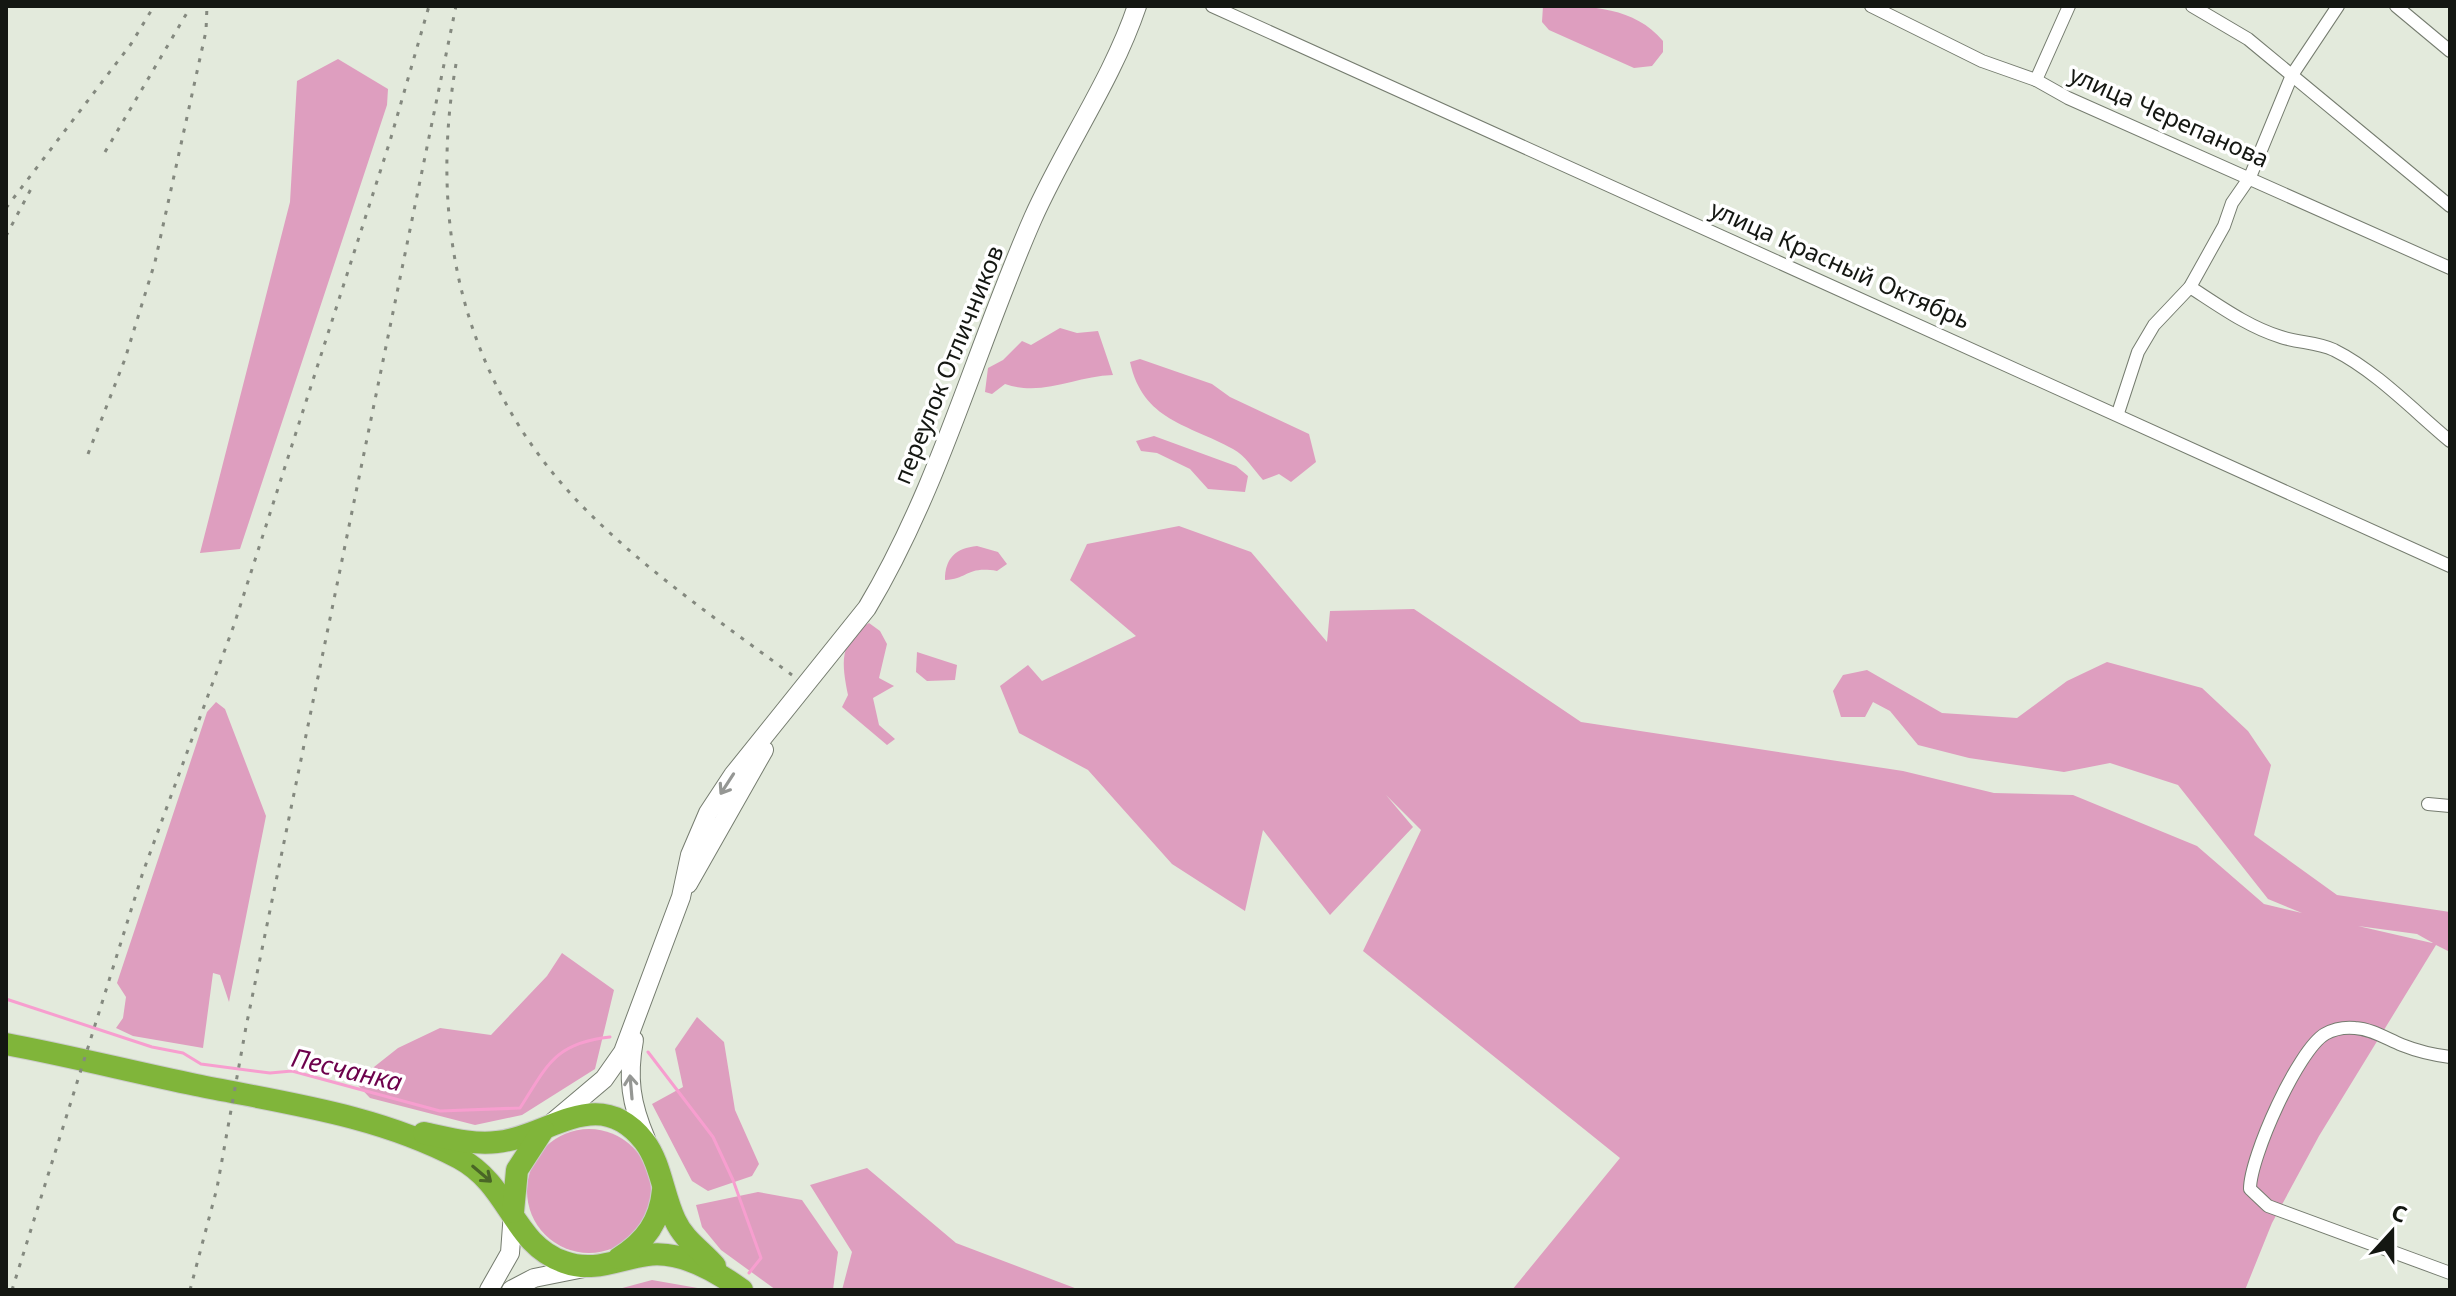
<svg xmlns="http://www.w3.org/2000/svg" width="2456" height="1296" font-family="'Noto Sans',sans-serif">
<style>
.green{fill:#de9ebf;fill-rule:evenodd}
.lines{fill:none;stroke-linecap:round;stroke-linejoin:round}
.stream{stroke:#f79ecf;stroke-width:3}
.street-casing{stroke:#757c6f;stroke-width:14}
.secondary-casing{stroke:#757c6f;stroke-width:20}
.highway-casing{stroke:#cbcccb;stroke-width:24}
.street{stroke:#fff;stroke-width:12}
.secondary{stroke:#fff;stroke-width:18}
.highway{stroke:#80b53a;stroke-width:22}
.rail{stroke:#84897f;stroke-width:3;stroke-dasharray:4 8;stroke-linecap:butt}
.oneway{stroke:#959794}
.oneway2{stroke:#4a6626}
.labels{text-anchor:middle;stroke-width:7;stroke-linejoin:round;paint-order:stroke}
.street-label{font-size:24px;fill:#141712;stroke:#fff}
.water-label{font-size:26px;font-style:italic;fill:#6d014c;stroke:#fff}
</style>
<rect width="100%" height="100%" fill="#e3eadc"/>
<g class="green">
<path d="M1543,6C1586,6 1633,5 1663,41V52L1652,66L1634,68L1549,30L1542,22Z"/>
<path d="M338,59L388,89L387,105L240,549L200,553L290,202L297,81Z"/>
<path d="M1060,328L1077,333L1098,331L1113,375C1075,376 1043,397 1005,384L992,394L985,392L988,368L1003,360L1022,341L1031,345Z"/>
<path d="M1140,359L1212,384L1230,397L1309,434L1316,462L1291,482L1279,474L1263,480C1254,470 1245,455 1233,449C1188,424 1143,421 1130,362Z"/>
<path d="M1154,436L1236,466L1248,476L1245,492L1208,489L1190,469L1157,453L1141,451L1136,441Z"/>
<path d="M1179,526L1251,552L1327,642L1330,611L1414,609L1581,722L1903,771L1994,793L2073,795L2197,846L2264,904L2302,913L2268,899L2178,785L2110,763L2064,772L1969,758L1918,745L1890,711L1873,702L1865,717H1841L1833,691L1843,675L1867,670L1942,713L2017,718L2067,681L2107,662L2202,688L2248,731L2271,765L2254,835L2337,895L2450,912V952L2436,945L2319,1136L2272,1223L2245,1290H1512L1620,1158L1363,951L1421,830L1386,795L1413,827L1330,915L1263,830L1245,911L1172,864L1088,770L1019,733L1000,686L1028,665L1042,681L1136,636L1070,580L1087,544ZM2358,926L2417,934L2433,943H2432Z"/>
<path d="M977,546L998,552L1007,564L997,571C966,566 969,579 945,580C945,558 956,548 977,546Z"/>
<path d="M869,623L880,631L887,644L879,678L894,686L873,698L879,725L895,739L887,745L842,707L848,695C842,664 838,641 869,623Z"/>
<path d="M917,652L957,665L955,680L927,681L916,672Z"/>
<path d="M216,702L225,709L266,816L229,1002L220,975L213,973L203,1048L133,1036L116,1028L123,1018L126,997L117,983L207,712Z"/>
<path d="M562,953L614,990L595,1069L522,1115L475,1125L370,1098L355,1082L398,1048L440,1028L491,1035L547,976Z"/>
<path d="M697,1017L724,1042L735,1110L759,1164L752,1176L708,1191L692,1181L652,1104L683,1087L675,1049Z"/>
<circle cx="589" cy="1191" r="62"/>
<path d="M867,1168L956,1243L1080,1290H842L852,1252L810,1185Z"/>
<path d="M758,1192L802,1200L838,1252L833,1290H776L721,1250L702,1227L696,1205Z"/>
<path d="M652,1280L709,1290H615Z"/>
</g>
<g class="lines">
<g class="stream">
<path d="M6,999L152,1047L183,1053L201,1064L270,1073L292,1071L440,1111L520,1108C547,1066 554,1043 610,1037"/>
<path d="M648,1052L713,1137L733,1180L761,1258L749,1273"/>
</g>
<defs>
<g id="street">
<path d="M1212,6L2450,566"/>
<path d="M1871,6L1982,61L2036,80L2068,98L2450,268"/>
<path d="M2192,6L2248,39L2450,206"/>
<path d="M2396,6L2450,51"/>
<path d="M2036,80L2069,6"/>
<path d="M2190,287C2218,305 2248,327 2281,337C2299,343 2317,342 2334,350C2376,371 2414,411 2450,441"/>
<path d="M2118,413L2138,352L2154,325L2190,287L2224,226L2232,203L2250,177L2292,75L2338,6"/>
<path d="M2428,804L2450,806"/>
<path d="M2450,1057C2434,1055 2417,1051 2402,1045C2387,1039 2372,1029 2355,1028C2345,1027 2334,1029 2325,1034C2298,1050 2250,1157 2250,1189L2268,1206L2450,1273"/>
</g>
<g id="secondary">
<path d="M688,884L764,750"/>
<path d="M634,1040C627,1078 631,1104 646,1139"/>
<path d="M553,1122L604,1079L623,1052L681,897L690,855L708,813L733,775L867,608C940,486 976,347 1033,218C1065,146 1112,80 1137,6"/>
<path d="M489,1290L510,1253L513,1212"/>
<path d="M511,1290L534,1278L584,1268"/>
</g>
<g id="highway">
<path d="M6,1044C70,1056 133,1072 196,1085C285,1103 378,1115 459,1158C511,1186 512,1244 564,1262C594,1273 618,1259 647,1255C681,1250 716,1271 742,1290"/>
<path d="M424,1133C448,1138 473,1145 497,1142C549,1137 598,1083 644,1141C661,1163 663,1195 675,1220C684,1240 701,1250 715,1266"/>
<path d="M513,1212L517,1170L543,1130"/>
<path d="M619,1258C646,1241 660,1221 663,1190"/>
</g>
</defs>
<use href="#street" class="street-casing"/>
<use href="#secondary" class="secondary-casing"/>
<use href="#highway" class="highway-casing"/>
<use href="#street" class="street"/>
<use href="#secondary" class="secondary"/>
<use href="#highway" class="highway"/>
<g class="rail">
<path d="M456,64C427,231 466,390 588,512C649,573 722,623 792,675"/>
<path d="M105,152L191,6"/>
<path d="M6,208L131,44L154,6"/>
<path d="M6,236L32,187"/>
<path d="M88,454L125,359L155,262L206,31L207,6"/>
<path d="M12,1290L143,872L234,625L390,141L429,6"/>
<path d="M190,1290L217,1188L246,1027L456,6"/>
</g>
</g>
<defs><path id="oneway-shaft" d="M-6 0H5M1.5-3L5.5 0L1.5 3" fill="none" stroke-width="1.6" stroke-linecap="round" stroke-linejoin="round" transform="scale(2)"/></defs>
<g class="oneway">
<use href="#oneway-shaft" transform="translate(727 784) rotate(123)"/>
<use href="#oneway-shaft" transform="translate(631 1087) rotate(-95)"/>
</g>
<use class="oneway2" href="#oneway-shaft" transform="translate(482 1174) rotate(40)"/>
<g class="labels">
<g class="street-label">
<text transform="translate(2169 117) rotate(24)" y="8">улица Черепанова</text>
<text transform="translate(1840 265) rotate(24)" y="8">улица Красный Октябрь</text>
<text transform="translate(949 365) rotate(-68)" y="8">переулок Отличников</text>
</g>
<g class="water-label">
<text transform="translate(347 1070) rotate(13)" y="9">Песчанка</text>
</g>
</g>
<rect width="2456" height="1296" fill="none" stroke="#141712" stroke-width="16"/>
<g transform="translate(2392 1232) rotate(21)" stroke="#ffffff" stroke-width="6" paint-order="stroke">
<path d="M0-6L14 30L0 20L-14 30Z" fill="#141712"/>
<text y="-12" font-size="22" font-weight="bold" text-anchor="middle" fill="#141712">С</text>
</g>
</svg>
